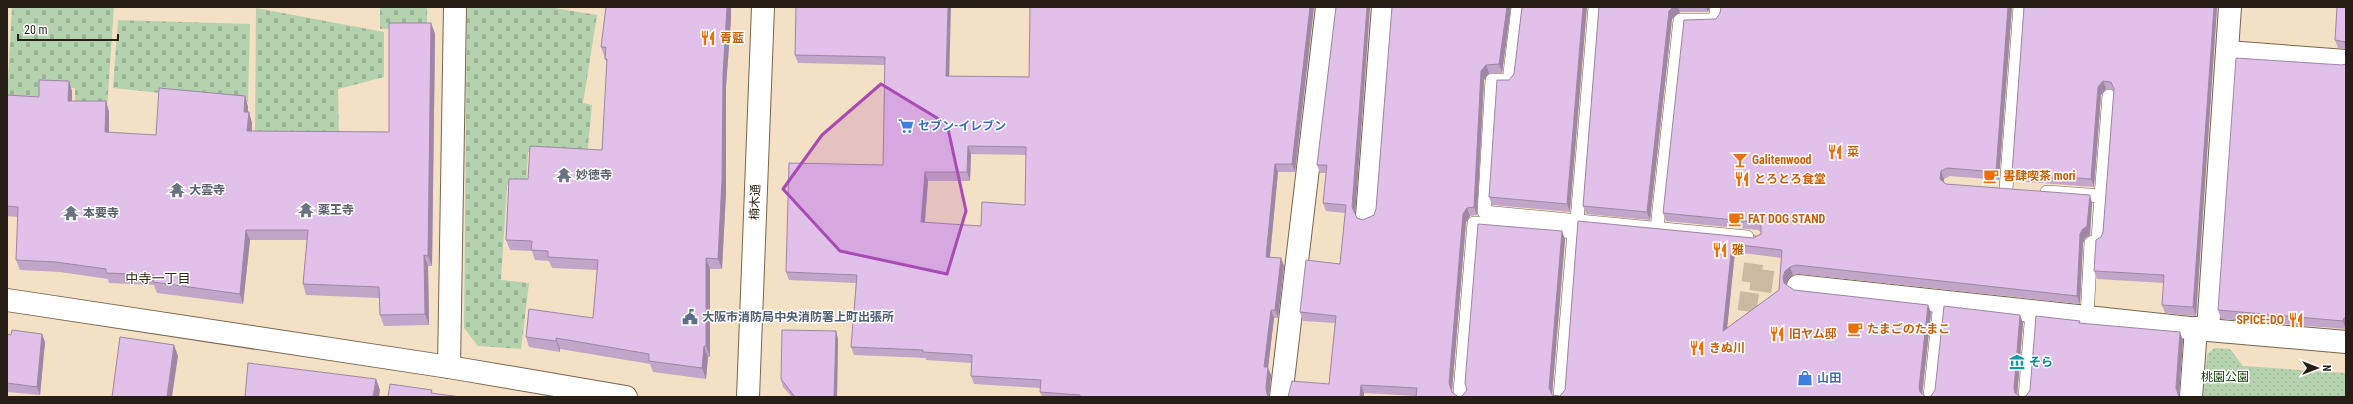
<svg xmlns="http://www.w3.org/2000/svg" width="2353" height="404" font-family="'Roboto Condensed','Noto Sans JP',sans-serif">
<style>
.cemetery{fill:url(#cemetery-stones)}
.park{fill:url(#park-dots)}
.lines{fill:none;stroke-linecap:round;stroke-linejoin:round}
.pedestrian-tunnel{stroke:#cbb9a1;stroke-width:19;stroke-dasharray:19 10;stroke-linecap:butt}
.minor-tunnel{stroke:#cbb9a1;stroke-width:22;stroke-dasharray:22 11;stroke-linecap:butt}
.service-casing{stroke:#77654d;stroke-width:14}
.minor-casing{stroke:#77654d;stroke-width:24}
.tertiary-casing{stroke:#77654d;stroke-width:24}
.service{stroke:#fff;stroke-width:13}
.minor{stroke:#fff;stroke-width:22}
.tertiary{stroke:#fff;stroke-width:22}
.wall{fill:#c2a5c9;fill-rule:evenodd}
.shaded-wall{fill:#9e86a4}
.building{fill:#e1c0ea;stroke:#9e86a4;fill-rule:evenodd}
.marked{fill:#a94bb5;fill-opacity:0.2;stroke:#a94bb5;stroke-width:3;stroke-linejoin:round}
.labels{text-anchor:middle;stroke-width:3;stroke-linejoin:round;paint-order:stroke}
.food-label{font-size:12px;font-weight:bold;fill:#c56008;stroke:#fff;text-anchor:start}
.shop-label{font-size:12px;font-weight:bold;fill:#366cbe;stroke:#fff;text-anchor:start}
.worship-label{font-size:12px;font-weight:bold;fill:#5b616d;stroke:#fff;text-anchor:start}
.street-label{font-size:12px;fill:#271f15;stroke:#fff}
.service-label{font-size:12px;font-weight:bold;fill:#4e5e75;stroke:#fff;text-anchor:start}
.culture-label{font-size:12px;font-weight:bold;fill:#0d838f;stroke:#fff;text-anchor:start}
.park-label{font-size:12px;fill:#144107;stroke:#fff}
.neighbourhood-label{font-size:13px;fill:#362710;stroke:#fff}
</style>
<defs>
<pattern id="cemetery-stones" width="16" height="16" patternUnits="userSpaceOnUse"><rect width="16" height="16" fill="#b5d2af"/><path d="M2 7V4a2 2 0 0 1 4 0v3zM10 15v-3a2 2 0 0 1 4 0v3z" fill="#9cb496"/></pattern>
<pattern id="park-dots" width="8" height="8" patternUnits="userSpaceOnUse"><rect width="8" height="8" fill="#b5d2af"/><path d="M2 2h.1M6 6h.1" fill="none" stroke="#9cb496" stroke-width="1.8" stroke-linecap="round"/></pattern>
</defs>
<rect width="100%" height="100%" fill="#f4e0c4"/>
<g class="cemetery">
<path d="M12,7H114L107,108L75,109V88H40L39,103L7,101Z"/>
<rect x="380" y="7" width="47" height="22"/>
<path d="M467,7H548L597,15L583,103L592,105L587,156L528,152L526,186L507,185L501,280L529,283L521,349L478,346L464,328Z"/>
<path d="M256,8L384,32V77L338,89L339,138L255,136Z"/>
<path d="M118,20L250,24L248,102L113,88Z"/>
</g>
<path class="park" d="M2215,348L2230,349L2243,366L2346,373V397H2203L2207,354Z"/>
<g class="lines">
<path class="pedestrian-tunnel" d="M1743,340L1762,204"/>
<path class="minor-tunnel" d="M1751,279L1798,286"/>
<defs>
<g id="service">
<path d="M1518,7L1509,81L1492,80L1484,212L1747,237"/>
<path d="M2006,189L2020,7"/>
<path d="M2047,192L2101,196L2098,240L2091,243L2087,317"/>
<path d="M2101,196L2109,96"/>
<path d="M1577,220L1595,7"/>
<path d="M1657,228L1680,20H1715L1717,7"/>
<path d="M1462,397L1460,392L1474,223L1574,232L1560,397"/>
<path d="M1930,397L1940,302"/>
<path d="M2025,397L2032,312"/>
</g>
<g id="minor">
<path d="M2227,52L2346,61"/>
<path d="M1367,216L1383,7"/>
<path d="M1798,286L2208,330L2346,342"/>
<path d="M7,300L449,367L626,397"/>
<path d="M2208,330L2230,7"/>
<path d="M449,367L455,7"/>
<path d="M1281,397L1327,7"/>
<path d="M2191,397L2196,328"/>
</g>
<path id="tertiary" d="M748,397L763,7"/>
</defs>
<use href="#service" class="service-casing"/>
<use href="#minor" class="minor-casing"/>
<use href="#tertiary" class="tertiary-casing"/>
<use href="#service" class="service"/>
<use href="#minor" class="minor"/>
<use href="#tertiary" class="tertiary"/>
</g>
<g class="wall">
<path d="M603,7H731V19L726,86V192L722,269H710V357H708L706,379L653,372L650,364L560,349V352L529,347L526,337L593,318L597,270L552,268L549,261L535,260L532,251L510,250L506,240L528,179L602,150L607,64L601,47L606,7Z"/>
<path d="M796,7L949,76L1029,77L1030,7H1314L1295,172H1278L1270,257L1281,258L1284,266L1278,318H1274L1268,368L1271,375L1269,396V397H1042L1040,392L1041,388L974,384L971,376V363L926,360V358L854,355L851,347L856,283L789,280L786,272L883,165L885,65L798,63L795,55ZM971,154L1026,155L1025,205L981,226L925,223L928,181H970Z"/>
<path d="M1336,7H1370L1355,214L1357,218L1363,220L1374,215L1376,209L1392,7H1511L1502,73H1489L1484,80L1477,215L1470,216L1466,222L1452,391V392L1458,397L1462,396L1467,390L1565,239L1552,395L1560,396L1565,390L1578,221L1753,238L1761,234V232L1758,230L1666,221L1663,213L2012,7L1999,180L1950,176L1944,179L1943,182L1946,184L2092,203L2090,235L2085,238L2083,243L2080,304L1799,274L1793,275L1788,279L1786,285L1794,290L1928,305L1931,313L1922,394L1926,397L1931,396L2023,323L2017,394L2021,397L2026,396L2080,321V323L2183,340L2179,396V397H1416V396L1364,393V397H1287L1329,384L1335,323L1303,321L1300,312L1340,264L1345,213L1326,211L1323,203L1326,173H1320L1317,165ZM1735,252L1781,258L1779,290L1727,328Z"/>
<path d="M1522,7L1570,212L1492,205L1489,197L1509,80L1514,74Z"/>
<path d="M1599,7H1710L1708,12H1680L1672,19L1650,220L1586,214L1583,206Z"/>
<path d="M2024,7H2217L2196,316L2165,313L2162,305L2164,283L2097,279L2094,271L2101,237L2103,232L2114,90L2106,89L2101,95L2094,187L2015,181L2012,173Z"/>
<path d="M2346,7V49L2338,48L2335,40Z"/>
<path d="M431,23L435,34L432,266H428L429,325L384,326L380,315L379,298L306,295L303,284L307,240H250L243,304L157,293L154,285L109,283L108,279L60,272L20,270L16,260L18,217L7,216V95L39,97L72,91V101H106L109,112V133L156,135L245,96L248,107V112L252,123V131L389,132Z"/>
<path d="M2346,64V329L2221,319L2218,310L2342,65Z"/>
<path d="M836,331L838,339L837,397H792L783,387L781,379Z"/>
<path d="M7,334L45,342L40,395L7,392Z"/>
</g>
<g class="shaded-wall">
<path d="M727,7H731V19L726,86V192L722,269L718,259L723,75Z"/>
<path d="M948,7H951L949,84L946,76Z"/>
<path d="M1310,7H1314L1295,172L1292,164Z"/>
<path d="M1367,7H1370L1355,215L1352,207Z"/>
<path d="M1507,7H1511L1502,73L1499,64Z"/>
<path d="M1583,7H1587L1570,212L1567,204Z"/>
<path d="M1673,7H1678L1680,12L1672,19L1650,220L1647,212L1669,11Z"/>
<path d="M1706,7H1710L1708,12Z"/>
<path d="M2008,7H2012L1999,180L1996,172Z"/>
<path d="M2214,7H2217L2196,316L2193,307Z"/>
<path d="M431,23L435,34L432,266L428,256Z"/>
<path d="M1486,65L1489,73L1484,80L1477,215L1474,207L1481,71Z"/>
<path d="M69,81L72,91V111L68,101Z"/>
<path d="M2103,81L2106,89L2101,95L2094,187L2091,179L2098,87Z"/>
<path d="M245,96L248,107L247,122L244,112Z"/>
<path d="M106,101L109,112V143L105,132Z"/>
<path d="M249,112L252,123L251,142L247,131Z"/>
<path d="M968,146L971,154L970,181L967,172Z"/>
<path d="M1275,164L1278,172L1269,265L1266,257Z"/>
<path d="M1941,171L1944,179L1943,187L1940,179Z"/>
<path d="M925,172L928,181L924,230L921,222Z"/>
<path d="M2090,195L2092,203L2090,235L2085,238L2083,243L2080,304L2077,296L2080,234Z"/>
<path d="M1467,208L1470,216L1466,222L1452,391L1453,397L1449,383L1463,214Z"/>
<path d="M246,230L250,240L243,304L240,294Z"/>
<path d="M1562,231L1565,239L1552,396L1549,388Z"/>
<path d="M1732,244L1735,252L1726,339L1723,331Z"/>
<path d="M424,255L428,266L429,325L425,314Z"/>
<path d="M706,258L710,269V357L706,346Z"/>
<path d="M1281,258L1284,266L1278,318L1275,310Z"/>
<path d="M1790,267L1793,275L1788,279L1786,285L1784,283L1783,277L1785,271Z"/>
<path d="M1928,305L1931,313L1922,396L1920,392L1919,388Z"/>
<path d="M1271,310L1274,318L1268,368L1271,375L1269,396L1267,394L1266,388L1264,367Z"/>
<path d="M2020,315L2023,323L2017,397L2015,393L2014,388Z"/>
<path d="M2344,318L2346,324V329L2343,321Z"/>
<path d="M836,331L838,339L837,397H834Z"/>
<path d="M2180,332L2183,340L2179,396L2176,388Z"/>
<path d="M42,334L45,342L40,395L37,387Z"/>
<path d="M556,338L560,349V352L556,341Z"/>
<path d="M174,345L178,356L172,397H167Z"/>
<path d="M704,346L708,357L706,379L702,368Z"/>
<path d="M376,379L380,390L379,397H373Z"/>
<path d="M1361,385L1364,393V397H1360Z"/>
</g>
<g class="building">
<path d="M606,7H727L723,75L722,181L718,259L706,258V346H704L702,368L649,361V354L556,338V341L526,337L529,309L593,318L598,260L548,257V251L531,250L532,241L506,240L509,179H528L530,146L602,150L607,59H605L606,47H601Z"/>
<path d="M796,7H948L946,76L1029,77L1030,7H1310L1292,164H1275L1266,257L1281,258L1275,310H1271L1264,367H1268L1266,388L1267,394L1269,397H1080V395L1040,392L1041,380L971,376L972,355L923,352V350L851,347L857,275L786,272L789,163L883,165L885,57L795,55ZM968,146L1026,147L1025,205L982,202L981,226L921,222L925,172H967Z"/>
<path d="M1336,7H1367L1352,207L1357,218L1363,220L1374,215L1376,209L1392,7H1507L1499,64L1486,65L1481,71L1474,207L1467,208L1463,214L1449,383L1452,392L1458,397L1462,396L1467,390L1465,383L1478,224L1562,231L1549,388L1552,395L1560,396L1565,390L1578,221L1753,238L1761,234V226L1755,222L1663,213L1684,20L1716,19L1720,13L1721,7H2008L1996,172L1947,168L1941,171L1940,179L1946,184L2090,195L2087,226L2082,230L2080,234L2077,296L1796,265L1790,267L1785,271L1783,277L1784,283L1794,290L1928,305L1919,388L1920,392L1926,397L1931,396L1935,390L1944,306L2020,315L2014,388L2015,393L2021,397L2026,396L2030,390L2036,316L2080,321L2079,323L2180,332L2176,388L2179,397H1416L1417,388L1361,385L1360,397H1287H1288L1292,381L1329,384L1336,316L1300,312L1306,260L1340,264L1346,205L1323,203L1327,165H1317ZM1732,244L1782,250L1779,290L1723,331Z"/>
<path d="M1522,7H1583L1567,204L1489,197L1497,80H1509L1514,74Z"/>
<path d="M1599,7H1673L1669,11L1647,212L1583,206Z"/>
<path d="M2024,7H2214L2193,307L2162,305L2164,275L2094,271L2096,240L2101,237L2103,232L2114,89L2111,82L2103,81L2098,87L2091,179L2012,173Z"/>
<path d="M2337,7H2346V42L2335,40Z"/>
<path d="M389,23H431L428,256L424,255L425,314L380,315L379,287L303,284L308,230H246L240,294L153,282L154,275L106,273V269L56,262L16,260L18,207L7,206V95L39,97V80L69,81L68,101H106L105,132L156,135L159,88L245,96L244,112H249L247,131L389,132Z"/>
<path d="M2236,58L2342,65L2346,64V318H2344L2343,321L2218,310Z"/>
<path d="M12,330L42,334L37,387L7,383V334L11,335Z"/>
<path d="M782,330L836,331L834,397H795L781,379Z"/>
<path d="M120,337L174,345L167,397H112Z"/>
<path d="M248,363L376,379L373,397H245Z"/>
<path d="M390,384L432,390L431,393L461,397H388Z"/>
</g>
<path class="marked" d="M881,84L947,124L966,211L947,274L840,251L783,189L822,135Z"/>
<defs>
<symbol id="restaurant-bare" viewBox="-9 -9 18 18"><path d="M-5-6h1v4h1v-4h1v4h1v-4h1v5L-1.5 .5V6h-2V.5L-5-1ZM5-6V6H3V1.5H1.5Q1.5-4 5-6Z" fill="#e8710a" stroke="#fff" stroke-width="2.5" paint-order="stroke"/></symbol>
<symbol id="supermarket-bare" viewBox="-9 -9 18 18"><path d="M-6-5.5h2.5l.6 2H6L4.5 2H-2.5L-4.4-4H-6ZM-1.5 3.2a1.3 1.3 0 1 0 .1 0ZM3 3.2a1.3 1.3 0 1 0 .1 0Z" fill="#3f7fe0" stroke="#fff" stroke-width="2.5" paint-order="stroke"/></symbol>
<symbol id="bar-bare" viewBox="-9 -9 18 18"><path d="M-6-5H6L.8 .8V4.5H3.5V6h-7V4.5H-.8V.8Z" fill="#e8710a" stroke="#fff" stroke-width="2.5" paint-order="stroke"/></symbol>
<symbol id="temple-bare" viewBox="-9 -9 18 18"><path d="M0-6L5-2H3V0L6.5 2.5H4V6H1.5V3h-3V6H-4V2.5H-6.5L-3 0V-2H-5Z" fill="#6b7280" stroke="#fff" stroke-width="2.5" paint-order="stroke"/></symbol>
<symbol id="cafe-bare" viewBox="-9 -9 18 18"><path d="M-5.5-4.5H6V0H3Q3 3.5 0 3.5H-2.5Q-5.5 3.5-5.5 0ZM3-3.2v2h1.7v-2ZM-6 4.5H4V6H-6Z" fill="#e8710a" stroke="#fff" stroke-width="2.5" paint-order="stroke"/></symbol>
<symbol id="civic-bare" viewBox="-9 -9 18 18"><path d="M-.6-6.5H3V-4.5H.6V-3L4-1V1h2V6H-6V1h2V-1L-.6-3ZM-1.2 2.5V6h2.4V2.5Z" fill="#5c6f8a" stroke="#fff" stroke-width="2.5" paint-order="stroke"/></symbol>
<symbol id="museum-bare" viewBox="-9 -9 18 18"><path d="M0-6L6-3V-2H-6V-3ZM-5-1h2V3h-2ZM-1-1h2V3h-2ZM3-1h2V3H3ZM-6 4H6V6H-6Z" fill="#0f9aa8" stroke="#fff" stroke-width="2.5" paint-order="stroke"/></symbol>
<symbol id="shop-bare" viewBox="-9 -9 18 18"><path d="M-5-2.5h2.3a2.7 3.5 0 0 1 5.4 0H5L5.5 6h-11ZM-1.5-2.5h3a1.5 2.3 0 0 0-3 0Z" fill="#3f7fe0" stroke="#fff" stroke-width="2.5" paint-order="stroke"/></symbol>
</defs>
<g fill-rule="evenodd">
<use href="#restaurant-bare" x="697" y="27" width="22" height="22"/>
<use href="#supermarket-bare" x="895" y="115" width="22" height="22"/>
<use href="#restaurant-bare" x="1824" y="141" width="22" height="22"/>
<use href="#bar-bare" x="1729" y="149" width="22" height="22"/>
<use href="#temple-bare" x="553" y="164" width="22" height="22"/>
<use href="#cafe-bare" x="1980" y="165" width="22" height="22"/>
<use href="#restaurant-bare" x="1731" y="168" width="22" height="22"/>
<use href="#temple-bare" x="166" y="179" width="22" height="22"/>
<use href="#temple-bare" x="295" y="199" width="22" height="22"/>
<use href="#temple-bare" x="60" y="202" width="22" height="22"/>
<use href="#cafe-bare" x="1725" y="208" width="22" height="22"/>
<use href="#restaurant-bare" x="1709" y="239" width="22" height="22"/>
<use href="#civic-bare" x="679" y="306" width="22" height="22"/>
<use href="#restaurant-bare" x="2285" y="309" width="22" height="22"/>
<use href="#cafe-bare" x="1844" y="318" width="22" height="22"/>
<use href="#restaurant-bare" x="1766" y="323" width="22" height="22"/>
<use href="#restaurant-bare" x="1686" y="337" width="22" height="22"/>
<use href="#museum-bare" x="2006" y="351" width="22" height="22"/>
<use href="#shop-bare" x="1794" y="367" width="22" height="22"/>
</g>
<g class="labels">
<g class="food-label">
<text x="720" y="42">青藍</text>
<text x="1847" y="156">菜</text>
<text x="1752" y="164">Galitenwood</text>
<text x="2003" y="180">書肆喫茶 mori</text>
<text x="1754" y="183">とろとろ食堂</text>
<text x="1748" y="223">FAT DOG STAND</text>
<text x="1732" y="254">雅</text>
<text x="2284" y="324" text-anchor="end">SPICE-DO</text>
<text x="1867" y="333">たまごのたまこ</text>
<text x="1789" y="338">旧ヤム邸</text>
<text x="1709" y="352">きぬ川</text>
</g>
<g class="shop-label">
<text x="918" y="130">セブン-イレブン</text>
<text x="1817" y="382">山田</text>
</g>
<g class="worship-label">
<text x="576" y="179">妙徳寺</text>
<text x="189" y="194">大雲寺</text>
<text x="318" y="214">薬王寺</text>
<text x="83" y="217">本要寺</text>
</g>
<g class="street-label">
<text transform="translate(755 202) rotate(-88)" y="4">楠木通</text>
</g>
<g class="service-label">
<text x="702" y="321">大阪市消防局中央消防署上町出張所</text>
</g>
<g class="culture-label">
<text x="2029" y="366">そら</text>
</g>
<g class="park-label">
<text x="2225" y="381">桃園公園</text>
</g>
<g class="neighbourhood-label">
<text x="158" y="283">中寺一丁目</text>
</g>
</g>
<rect width="2353" height="404" fill="none" stroke="#271f15" stroke-width="16"/>
<g transform="translate(2317 368) rotate(90)" stroke="#ffffff" stroke-width="3" paint-order="stroke">
<path d="M0-3L7 15L0 10L-7 15Z" fill="#271f15"/>
<text y="-6" font-size="11" font-weight="bold" text-anchor="middle" fill="#271f15">N</text>
</g>
<path d="M18 34v6h100v-6" fill="none" stroke="#271f15" stroke-width="2"/>
<text x="24" y="34" font-size="12" fill="#271f15" stroke="#ffffff" stroke-width="3" paint-order="stroke">20 m</text>
</svg>
